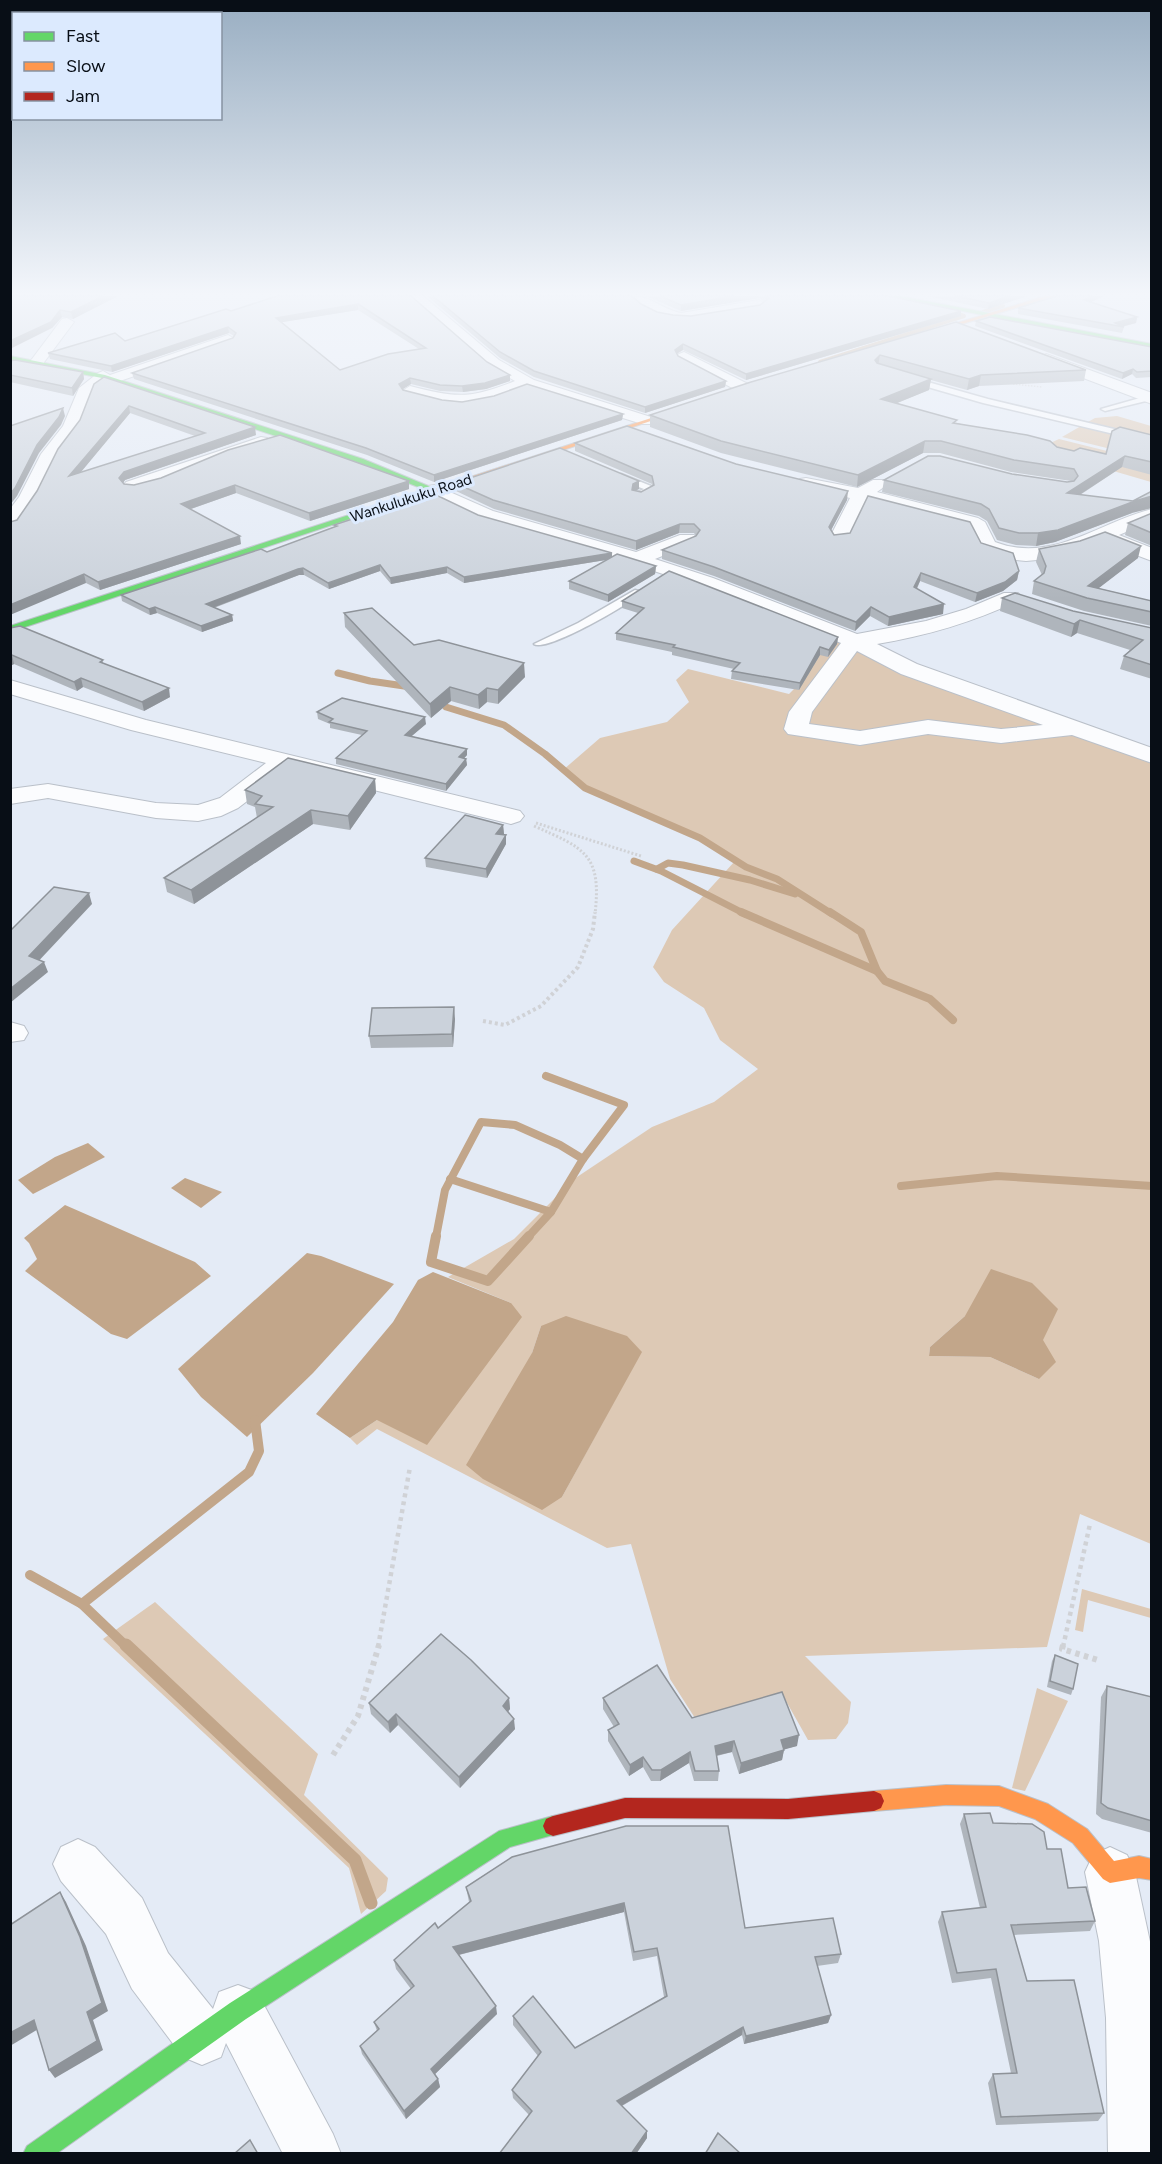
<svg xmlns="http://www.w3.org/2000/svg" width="1162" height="2164" font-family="Figtree,sans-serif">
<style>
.green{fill:#ddc9b5;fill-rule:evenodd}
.water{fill:#c2a68a}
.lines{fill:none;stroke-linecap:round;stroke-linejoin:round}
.stream-far4{stroke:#c2a68a;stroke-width:4}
.stream-far3{stroke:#c2a68a;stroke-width:7}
.stream-far2{stroke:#c2a68a;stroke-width:8}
.stream-far1{stroke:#c2a68a;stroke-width:10}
.stream{stroke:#c2a68a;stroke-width:13}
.lane-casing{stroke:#bac0c9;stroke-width:3}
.street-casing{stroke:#bac0c9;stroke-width:2}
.fast-casing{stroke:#bac0c9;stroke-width:2}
.slow-casing{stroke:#bac0c9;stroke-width:2}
.jam-casing{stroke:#bac0c9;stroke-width:2}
.path-far4{stroke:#d0d2d6;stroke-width:1.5;stroke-dasharray:1.5 1.5;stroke-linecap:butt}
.path-far3{stroke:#d0d2d6;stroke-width:3;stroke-dasharray:2 2;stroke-linecap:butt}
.path-far2{stroke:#d0d2d6;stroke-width:4;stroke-dasharray:3 3;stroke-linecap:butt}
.path-far1{stroke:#d0d2d6;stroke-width:4.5;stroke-dasharray:4 4;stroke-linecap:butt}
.path{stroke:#d0d2d6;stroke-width:6;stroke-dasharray:4.5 4.5;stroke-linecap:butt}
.lane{fill:#fbfcfe;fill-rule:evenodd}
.street{fill:#fbfcfe;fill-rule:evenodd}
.fast{fill:#63d668;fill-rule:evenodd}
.slow{fill:#ff974d;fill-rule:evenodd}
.jam{fill:#b3261e;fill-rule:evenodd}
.wall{fill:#afb5bc;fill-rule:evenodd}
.shaded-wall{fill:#8e9399}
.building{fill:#cbd2db;stroke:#8e9399;stroke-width:1.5;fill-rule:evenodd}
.labels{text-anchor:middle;stroke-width:6;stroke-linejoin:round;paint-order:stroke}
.far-street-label{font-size:15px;fill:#080e16;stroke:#dceafe}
</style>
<rect width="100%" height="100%" fill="#e4ebf6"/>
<g class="green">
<path d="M1117,416L1151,426V438L1088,422L1095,418Z"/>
<path d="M1081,426L1142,440L1123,452L1062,437Z"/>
<path d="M1059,439L1127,456L1151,443V482L1045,451L1046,445Z"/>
<path d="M793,621L1151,758V1544L1080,1514L1047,1647L805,1656L851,1702L848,1723L836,1739L808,1740L782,1694L702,1729L670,1679L631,1544L607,1548L377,1429L357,1445L350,1438L377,1420L511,1303L448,1277L514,1239L574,1179L652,1127L714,1102L758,1069L720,1040L704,1008L664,982L653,967L672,930L735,861L700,838L585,788L563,770L600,738L667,722L689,702L676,680L688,669L789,694L807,676L768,669ZM965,1316L1039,1379L990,1357L929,1356L930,1347ZM541,1326L641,1352L562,1497L532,1353Z"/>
<path d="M1082,1589L1151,1609V1618L1088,1600L1083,1632L1075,1630Z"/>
<path d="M155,1602L318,1754L304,1795L388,1878L386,1891L361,1914L349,1868L103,1639Z"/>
<path d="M1037,1688L1068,1701L1025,1791L1012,1788Z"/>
</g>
<g class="water">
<path d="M88,1143L105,1157L33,1194L18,1180L55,1157Z"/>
<path d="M185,1178L222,1192L201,1208L171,1188Z"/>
<path d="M65,1205L195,1262L211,1276L127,1339L111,1334L25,1271L37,1259L29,1243L24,1238Z"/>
<path d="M307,1253L321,1256L394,1284L313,1373L247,1437L201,1397L178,1369Z"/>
<path d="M991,1269L1032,1283L1058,1309L1043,1340L1056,1362L1039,1379L990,1357L929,1356L930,1347L965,1316Z"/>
<path d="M433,1272L511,1303L522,1317L427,1445L377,1420L350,1438L316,1414L393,1322L418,1280Z"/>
<path d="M566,1316L627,1336L642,1352L562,1497L542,1510L483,1479L466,1465L532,1353L541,1326Z"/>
</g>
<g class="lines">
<g class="stream-far4">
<path d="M983,312L1003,306"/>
<path d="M820,362L964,316L953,312"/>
</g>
<g class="stream-far3">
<path d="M338,673L370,681L411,687"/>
<path d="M439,698L446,707L504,725L545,754L585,788L700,838L746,867L777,879L832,914"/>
<path d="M634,861L661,871L745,914"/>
<path d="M657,869L668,863L683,865L750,880L795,894"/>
</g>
<g class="stream-far2">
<path d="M741,912L877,971L885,981L930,999L953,1020"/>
<path d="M830,912L861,932L877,971"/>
<path d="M546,1076L624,1105L583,1159"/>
<path d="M450,1179L551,1212"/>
<path d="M901,1186L997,1176L1152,1186"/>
<path d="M436,1237L445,1190L481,1122L515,1125L560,1145L583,1159"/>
<path d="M528,1237L551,1212L583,1159"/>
</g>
<g class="stream-far1">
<path d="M436,1236L431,1262L488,1281L529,1236"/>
<path d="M30,1575L82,1604"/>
<path d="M127,1647L82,1604L249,1472L259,1451L255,1420"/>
</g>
<path class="stream" d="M126,1645L355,1860L371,1903"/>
<defs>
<g id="lane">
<path d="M910,377L988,399L1152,438V443L983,403L907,381Z"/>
<path d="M1147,396L1151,398L1150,400L1105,411L1101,409Z"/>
<path d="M621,474L651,486L652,492L640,498H634V494L644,489L618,479L617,477Z"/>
<path d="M635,590L643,592C630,604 545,653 534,644L578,623Z"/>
</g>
<g id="street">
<path d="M408,296H423L499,360L534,380L654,418L656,421L654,424H642L527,388L493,400L462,406L443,404L404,394L402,391L410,386C456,398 470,399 515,381L489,366Z"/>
<path d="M628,296C654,296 658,308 681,313L759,300L766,304L759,308C714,316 664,334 628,296Z"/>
<path d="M67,318L74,322L42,365H32L29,362L32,359L62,319Z"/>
<path d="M228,335L235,339L233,342L117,382L112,384L106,381L94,390L79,427L58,455L37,498L17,527L10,529V509L19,497L41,454L63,426L79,388L98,373L103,371L110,375Z"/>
<path d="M684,352L750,385L752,388L750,391H738L679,360L676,357L679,354Z"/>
<path d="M1046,354L1152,393V404L1041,362L1038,359Z"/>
<path d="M261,437L267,438L269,442L267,446L138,490H126L123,486L126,482Z"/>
<path d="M806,478L858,488L873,480H885L888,484L877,492L978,518L985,522L995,542C1052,564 1099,522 1152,509V521L1119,535L1152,548V561L1102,542L1048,559L1026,561L1006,559L980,550L970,529L964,526L867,501L850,537L847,541H833L830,537L850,498L800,487L797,483L800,479Z"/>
<path d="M434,485L493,511L636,552L680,535H694L697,539L694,543L655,559L713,578L857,634L926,621L966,609L1004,593H1018L1021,597L1018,601C973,622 926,636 877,644L917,664L1152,748V763L1072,735L1001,743L928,734L860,745L788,734L784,729L789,712L841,643L699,586L603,554L479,519L428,494L425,490L428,486ZM857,651L901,674L1043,725L1001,729L928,720L860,731L809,724L812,712Z"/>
<path d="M10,680L146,720L520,811L524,816L520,821L511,824L289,769L238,808L221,816L198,821L156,818L48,798L10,804V789L48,784L156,803L198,805L220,798L266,763L131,730L10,694Z"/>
<path d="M10,1022L24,1026L28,1033L24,1040L10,1042Z"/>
<path d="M78,1839L95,1847L142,1898L168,1953L213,2009L219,1992L238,1985L257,1992L333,2134L341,2154H283L226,2043L221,2057L202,2065L183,2057L132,1989L106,1934L61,1881L53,1864L61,1847Z"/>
<path d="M1110,1847L1127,1855L1135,1872L1152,1951V2154H1108L1106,2018L1099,1941L1085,1872L1093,1855Z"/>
</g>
<g id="fast">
<path d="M885,296H900L1152,344V348Z"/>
<path d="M10,356L105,375L363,459L438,490L431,492L357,463L102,378L10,360Z"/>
<path d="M355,513L362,515L10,632V626Z"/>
<path d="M553,1816L560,1819L563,1826L560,1833L510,1847L246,2019L56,2154H23L27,2146L230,2003L499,1831Z"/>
</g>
<g id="slow">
<path d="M1045,296H1056L919,337L914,336Z"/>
<path d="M691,405L696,406L361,517L354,515Z"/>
<path d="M946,1785L999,1786L1048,1804L1087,1829L1114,1861L1139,1856L1152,1859V1880L1139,1878L1110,1883L1103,1879L1073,1843L1035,1819L999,1806L946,1805L874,1811L867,1808L864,1801L867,1794L874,1791Z"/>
</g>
<path id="jam" d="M874,1791L881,1794L884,1801L881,1808L874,1811L788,1819L625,1818L553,1836L546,1833L543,1826L546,1819L553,1816L625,1798L788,1799Z"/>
</defs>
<use href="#lane" class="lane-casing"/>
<use href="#street" class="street-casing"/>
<use href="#fast" class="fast-casing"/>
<use href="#slow" class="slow-casing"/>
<use href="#jam" class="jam-casing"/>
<path class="path-far4" d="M1013,384L1042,387"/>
<g class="path-far3">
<path d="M536,823L641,856"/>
<path d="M534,826C584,848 602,854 595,914"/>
</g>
<path class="path-far2" d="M483,1021L505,1025L541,1006L578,967L593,929L595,912"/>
<g class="path-far1">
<path d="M378,1647L410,1467"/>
<path d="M1063,1647L1090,1524"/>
</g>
<g class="path">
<path d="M1063,1645L1062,1649L1101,1661"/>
<path d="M333,1755L358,1716L379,1645"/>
</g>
<use href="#lane" class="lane"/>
<use href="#street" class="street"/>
<use href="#fast" class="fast"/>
<use href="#slow" class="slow"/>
<use href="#jam" class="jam"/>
</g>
<g class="wall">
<path d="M10,296H118L73,319L62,317L52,328Z"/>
<path d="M275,296H411L487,362L510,375V381L486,389L463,392L440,391L411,384L402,389L403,390L442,400L623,414L622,420L434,482L367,455L134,379L132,373L233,338L234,336L229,333L112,372L50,359L48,353L125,341L231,311ZM358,310L419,349L340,370L282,322Z"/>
<path d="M427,296H632L641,304L657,312L673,315L691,316L760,305L764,301L759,298L681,311L646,296H888L961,311V316L746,380L683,350L677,354L678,356L726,381L725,387L645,413L534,377L500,358Z"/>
<path d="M927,296H1027L988,309Z"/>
<path d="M1057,296H1104L1090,302L1137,317L1136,323L1122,327H1124L1122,333L1018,314V308Z"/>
<path d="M976,321L1152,347V377L1136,378L1132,374L1122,379L975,326Z"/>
<path d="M956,322L1086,370L1084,381L979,386L967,390L931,380L929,390L897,403L957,423L1074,451L1106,454L1152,435V475L1122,467L1080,495L1132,513L1055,542L1036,546L1016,545L997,540L987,521L979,516L882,492L884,480L1012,474L1067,482H1072L1071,481L1011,472L940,453H923L857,487L721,453L650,427V415Z"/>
<path d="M10,361L83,372L84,379L73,396L10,382Z"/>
<path d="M94,384L256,435L125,480L123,483L124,484L134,485L161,478L409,489L310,521L236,493L191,509L241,544L100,590L86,583L17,520L37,491L80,420ZM130,413L195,436L80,473Z"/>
<path d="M575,443L736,464L847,500L831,530L834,535L981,543L1019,571L1017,580L1003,591L975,602L920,581L917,589L943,614L888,626L870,616L855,631L714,576L662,559V550L696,536L694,533H679L636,550L494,509L456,491L455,483L639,489L636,490L641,492L652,486V484L575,451Z"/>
<path d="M1152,513V546L1125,535L1128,523Z"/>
<path d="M478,515L612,557L656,566L655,574L608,602L569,589V581L606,560L464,583L447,573L391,584L380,571L329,589L304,575H299L214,608L232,615L233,621L202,632L157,613L150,615L122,601L121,595L267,552L334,527V525Z"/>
<path d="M1039,549L1138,558L1098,588L1152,601V626L1084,611L1032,594L1034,581L1042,575L1036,562Z"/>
<path d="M1002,598L1073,611L1152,628V679L1120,669L1124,656L1130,650L1077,633L1071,637L1000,611Z"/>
<path d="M622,601L838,637L837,644L828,657L820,655L799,690L731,679L732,671L734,669L672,655V652L616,640V633L638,613L622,608Z"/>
<path d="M344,613L414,645L525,677L498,704L487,702L479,709L451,701L431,718L345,627Z"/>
<path d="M10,628L103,660V663L170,697L144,711L83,687L77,691L14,664L10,666Z"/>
<path d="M317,712L426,724L411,736L467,749V755L464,758L466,759L467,765L446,791L336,764V758L362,735L330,728V724L318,719Z"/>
<path d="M375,779L376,793L350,830L313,824L194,904L167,892L164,878L257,818L255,807L247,804L245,790Z"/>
<path d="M503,825L504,834L503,835L506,844L487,878L426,867L425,858Z"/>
<path d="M455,1019L453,1047L371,1048L369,1036Z"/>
<path d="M1055,1655L1073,1689L1071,1695L1047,1687L1052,1661Z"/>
<path d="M1107,1686L1152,1697V1833L1102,1819L1096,1814L1101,1697Z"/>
<path d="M509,1698L510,1709L508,1712L515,1729L460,1788L398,1725L390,1733L371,1714L369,1703Z"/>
<path d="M603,1698L692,1718L797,1746L784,1749L782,1760L739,1774L732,1752L717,1756L719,1771L718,1781H694L689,1763L660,1781H651L643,1767L629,1776L608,1741V1730L614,1727L603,1709Z"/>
<path d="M964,1814L993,1823L1047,1849L1068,1888L1095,1921L1090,1931L1013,1935L1027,1981L1104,2113L1098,2121L996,2125L988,2083L993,2074L1011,2073L991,1978L952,1983L938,1922L942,1912L980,1908L960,1824Z"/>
<path d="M512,1857L745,1928L841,1954L838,1963L817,1966L831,2015L828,2023L744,2044L742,2035L622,2106L647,2138L636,2154H500L529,2115L513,2098L512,2090L538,2056L513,2025V2016L575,2048L664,1997L657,1956L633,1961L624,1912L459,1955L497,2014L435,2074L438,2079L440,2087L406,2119L362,2054L360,2046L377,2031L374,2022L411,1989L396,1969L394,1960L438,1928L469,1902L466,1887Z"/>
</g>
<g class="shaded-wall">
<path d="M103,296H118L73,319L71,312Z"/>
<path d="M734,296H759V298L681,311V305Z"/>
<path d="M1010,296H1027L988,309L989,303Z"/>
<path d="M1093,296H1104L1083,306L1084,300Z"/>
<path d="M358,304V310L277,323L276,318Z"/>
<path d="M60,310L62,317L52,328L10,349V341Z"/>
<path d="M961,311V316L746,380V374Z"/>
<path d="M1137,317L1136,323L1120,327L1115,323Z"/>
<path d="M228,327L229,333L112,372L111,366Z"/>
<path d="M683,344V350L674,355L675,350Z"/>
<path d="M880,355L878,366L875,360Z"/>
<path d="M1133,369L1132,374L1122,379L1123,373Z"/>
<path d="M83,372L84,379L73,396L72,388Z"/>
<path d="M510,375V381L486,389L463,392L462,386Z"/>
<path d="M981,375L979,386L967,390L969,379Z"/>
<path d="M410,378L411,384L400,391L399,384Z"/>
<path d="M931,379L929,390L880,410L881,399Z"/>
<path d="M726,381L725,387L645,413V407Z"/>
<path d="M129,406L130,413L71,484L69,476Z"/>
<path d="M63,408L65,416L61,425L39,453L17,496L10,505V494L37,445Z"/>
<path d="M623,414L622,420L434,482V475Z"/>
<path d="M255,427L256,435L125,480L121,486L119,478L124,472Z"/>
<path d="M925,441L923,453L857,487L858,475Z"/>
<path d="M1125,456L1122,467L1064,505L1067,493Z"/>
<path d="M409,481V489L310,521L309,513Z"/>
<path d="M639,481V489L633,492L632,490L633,484Z"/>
<path d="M235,485L236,493L182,512L181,504Z"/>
<path d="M848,491L847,500L828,536L829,527Z"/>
<path d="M1152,496V508L1132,513L1055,542L1036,546L1038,533L1135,501Z"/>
<path d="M680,524L679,533L636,550V541Z"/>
<path d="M240,536L241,544L100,590L98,582Z"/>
<path d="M1141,546L1138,558L1086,598L1088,586Z"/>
<path d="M612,553V559L464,583V577Z"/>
<path d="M380,565V571L329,589L328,583Z"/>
<path d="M656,566L655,574L608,602V595Z"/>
<path d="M447,567V573L391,584L390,578Z"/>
<path d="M303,568L304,575H299L207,610L206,604L298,569Z"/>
<path d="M1019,571L1017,580L1003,591L975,602L977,593Z"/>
<path d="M921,573L920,581L913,596L914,587Z"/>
<path d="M84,574L86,583L10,615V605Z"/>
<path d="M944,604L943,614L888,626L889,617Z"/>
<path d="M155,607L157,613L150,615L149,609Z"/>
<path d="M871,607L870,616L855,631L856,622Z"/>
<path d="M232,615L233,621L202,632L201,626Z"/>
<path d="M1080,620L1077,633L1071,637L1074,624Z"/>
<path d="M838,637L837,644L828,657L829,650Z"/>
<path d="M820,647V655L799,690L800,683Z"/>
<path d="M12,655L14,664L10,666V656Z"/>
<path d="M524,663L525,677L498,704V690Z"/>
<path d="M81,678L83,687L77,691L74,682Z"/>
<path d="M450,687L451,701L431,718L430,704Z"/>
<path d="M169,688L170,697L144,711L142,702Z"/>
<path d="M487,688V702L479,709L478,695Z"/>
<path d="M425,717L426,724L406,741L405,735Z"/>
<path d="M467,749V755L459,764V757Z"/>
<path d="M466,759L467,765L446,791V784Z"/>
<path d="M375,779L376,793L350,830L348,816Z"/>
<path d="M311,810L313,824L194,904L191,890Z"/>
<path d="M503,825L504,834L496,843V834Z"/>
<path d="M506,835V844L487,878L486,869Z"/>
<path d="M89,893L92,904L33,967L29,956Z"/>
<path d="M44,962L48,972L10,1003V989Z"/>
<path d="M454,1007L455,1019L453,1047L452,1034Z"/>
<path d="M509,1698L510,1709L503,1717V1706Z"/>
<path d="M396,1714L398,1725L390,1733L388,1722Z"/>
<path d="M514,1719L515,1729L460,1788L459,1777Z"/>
<path d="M799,1735L797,1746L779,1751L781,1740Z"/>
<path d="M734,1741L732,1752L714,1756L715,1746Z"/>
<path d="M784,1750L782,1760L739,1774L741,1763Z"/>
<path d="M690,1752L689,1763L660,1781L661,1770Z"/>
<path d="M643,1757V1767L629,1776L630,1765Z"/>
<path d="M60,1892L66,1902L86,1946L108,2011L93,2020L103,2050L55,2078L49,2070L87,2012Z"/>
<path d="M624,1903V1912L454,1956L453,1947Z"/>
<path d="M496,2006L497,2014L432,2077L431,2069Z"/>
<path d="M831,2015L828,2023L744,2044L746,2036Z"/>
<path d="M34,2020L40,2028L10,2046V2033Z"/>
<path d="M743,2027L742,2035L616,2109L617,2101Z"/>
<path d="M438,2079L440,2087L406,2119L404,2111Z"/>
<path d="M647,2131V2138L636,2154H631Z"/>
</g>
<g class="building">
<path d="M10,296H103L71,312L60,310L51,322L10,341Z"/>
<path d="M277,296H411L487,362L510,375L485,383L462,386L440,385L410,378L399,384L403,390L442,400L462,402L494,396L527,384L623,414L434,475L366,448L132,373L233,338L236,333L228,327L111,366L48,353L115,333L125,341L226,309L231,311ZM358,304L426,348L388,354L340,370L276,318Z"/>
<path d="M433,296H632L641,304L657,312L673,315L691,316L760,305L769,298L766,296H888L961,311L746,374L683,344L675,350L678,356L726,381L645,407L534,371L500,352Z"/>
<path d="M660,296H734L681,305Z"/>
<path d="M955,296H1010L989,303Z"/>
<path d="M1057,296H1093L1084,300L1137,317L1115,323L1124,327L1018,308Z"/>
<path d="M990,317L1152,347V371L1137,372L1133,369L1123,373L976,321Z"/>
<path d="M956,322L1086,370L981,375L969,379L880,355L875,360L877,363L931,379L881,399L957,420L953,423L1027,435L1050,441L1057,447L1074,451L1080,448L1106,454L1112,431L1120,427L1152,435V462L1125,456L1067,493L1133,501L1152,491V496L1135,501L1058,530L1038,533H1019L999,528L989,509L981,504L884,480L928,456H940L1012,474L1067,482L1074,481L1078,476L1074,469L1014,460L941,441H925L858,475L721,441L650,415L751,382Z"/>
<path d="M15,360L83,372L72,388L10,375V361Z"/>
<path d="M104,377L255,427L124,472L119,478L124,484L134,485L161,478L228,450L280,435L409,481L309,513L235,485L181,504L240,536L98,582L84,574L10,605V522L17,520L37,491L58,449L80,420L94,384ZM129,406L205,433L69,476Z"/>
<path d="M63,408L59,417L37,445L15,488L10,494V426Z"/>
<path d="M627,426L736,464L848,491L829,527L834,535L850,533L868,496L970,522L981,543L1013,553L1019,571L1005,582L977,593L921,573L914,587L944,604L889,617L871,607L856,622L714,567L662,550L696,536L700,530L694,524H680L636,541L493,500L455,483L560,448L639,481L633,484L632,490L641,492L654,485L652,476L575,443Z"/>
<path d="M432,493L478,515L612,553L464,577L447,567L390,578L380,565L328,583L303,568L298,569L206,604L232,615L201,626L155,607L149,609L121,595L261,549L267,552L337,526L334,525Z"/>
<path d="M1152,513V533L1128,523Z"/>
<path d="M1105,532L1141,546L1088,586L1152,601V612L1087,598L1034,581L1044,573L1046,566L1039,549L1080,541Z"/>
<path d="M617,554L656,566L608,595L569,581Z"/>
<path d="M669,571L838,637L829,650L820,647L800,683L732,671L740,663L673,647L675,645L616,633L644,608L622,601Z"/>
<path d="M1015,593L1073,611L1152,628V665L1124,656L1143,640L1080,620L1074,624L1002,598Z"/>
<path d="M372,608L414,645L439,640L524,663L498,690L487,688L478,695L450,687L430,704L344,613Z"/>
<path d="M20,626L103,660L100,662L169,688L142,702L81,678L74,682L12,655L10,656V628Z"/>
<path d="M342,698L425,717L405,735L467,749L459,757L466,759L446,784L336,758L367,731L329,722L333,719L317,712Z"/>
<path d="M288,758L375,779L348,816L311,810L191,890L164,878L273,807L255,804L262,796L245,790Z"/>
<path d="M465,815L503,825L496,834L506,835L486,869L425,858Z"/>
<path d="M54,887L89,893L29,956L44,962L10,989V931Z"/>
<path d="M454,1007L452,1034L369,1036L372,1008Z"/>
<path d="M441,1634L471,1660L509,1698L503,1706L514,1719L459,1777L396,1714L388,1722L369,1703Z"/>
<path d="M1055,1655L1078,1664L1073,1689L1050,1681Z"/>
<path d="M657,1665L692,1718L782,1692L799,1735L781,1740L784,1750L741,1763L734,1741L715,1746L719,1771H695L690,1752L661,1770H652L643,1757L630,1765L608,1730L619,1724L603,1698Z"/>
<path d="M1107,1686L1152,1697V1821L1108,1808L1101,1803Z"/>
<path d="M990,1813L993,1823L1032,1824L1044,1832L1047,1849H1061L1068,1888L1086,1887L1095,1921L1011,1925L1027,1981L1074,1980L1104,2113L1001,2117L993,2074L1017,2073L996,1969L957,1973L942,1912L986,1907L964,1814Z"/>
<path d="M626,1826H728L745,1928L833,1918L841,1954L815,1957L831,2015L746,2036L743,2027L617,2101L647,2131L631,2154H499L532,2111L512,2090L541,2052L513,2016L533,1996L575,2048L667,1996L657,1948L634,1952L624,1903L453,1947L496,2006L431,2069L438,2079L404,2111L360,2046L379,2029L374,2022L414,1986L394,1960L435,1923L438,1928L471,1901L466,1887L512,1857Z"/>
<path d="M60,1892L80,1937L102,2003L87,2012L97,2041L49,2070L34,2020L10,2033V1925Z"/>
<path d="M718,2133L741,2154H705Z"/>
<path d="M250,2140L258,2154H234Z"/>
</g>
<linearGradient id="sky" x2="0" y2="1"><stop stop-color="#99aec2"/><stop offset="0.49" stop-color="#f3f6fb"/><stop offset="1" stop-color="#f3f6fb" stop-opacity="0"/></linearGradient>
<rect width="1162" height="599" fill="url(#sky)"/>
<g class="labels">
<g class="far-street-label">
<text transform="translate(411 498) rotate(-18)" y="5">Wankulukuku Road</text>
</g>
</g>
<rect width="1162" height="2164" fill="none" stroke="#080e16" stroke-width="24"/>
<rect x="12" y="12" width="210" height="108" fill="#dceafe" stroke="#8792a1" stroke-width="1.5"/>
<rect x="24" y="32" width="30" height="9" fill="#63d668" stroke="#8792a1" stroke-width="1.5"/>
<text x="66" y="42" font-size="18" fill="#080e16">Fast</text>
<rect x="24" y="62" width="30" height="9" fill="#ff974d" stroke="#8792a1" stroke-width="1.5"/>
<text x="66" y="72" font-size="18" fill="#080e16">Slow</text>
<rect x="24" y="92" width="30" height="9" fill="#b3261e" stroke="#8792a1" stroke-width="1.5"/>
<text x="66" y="102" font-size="18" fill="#080e16">Jam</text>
</svg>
